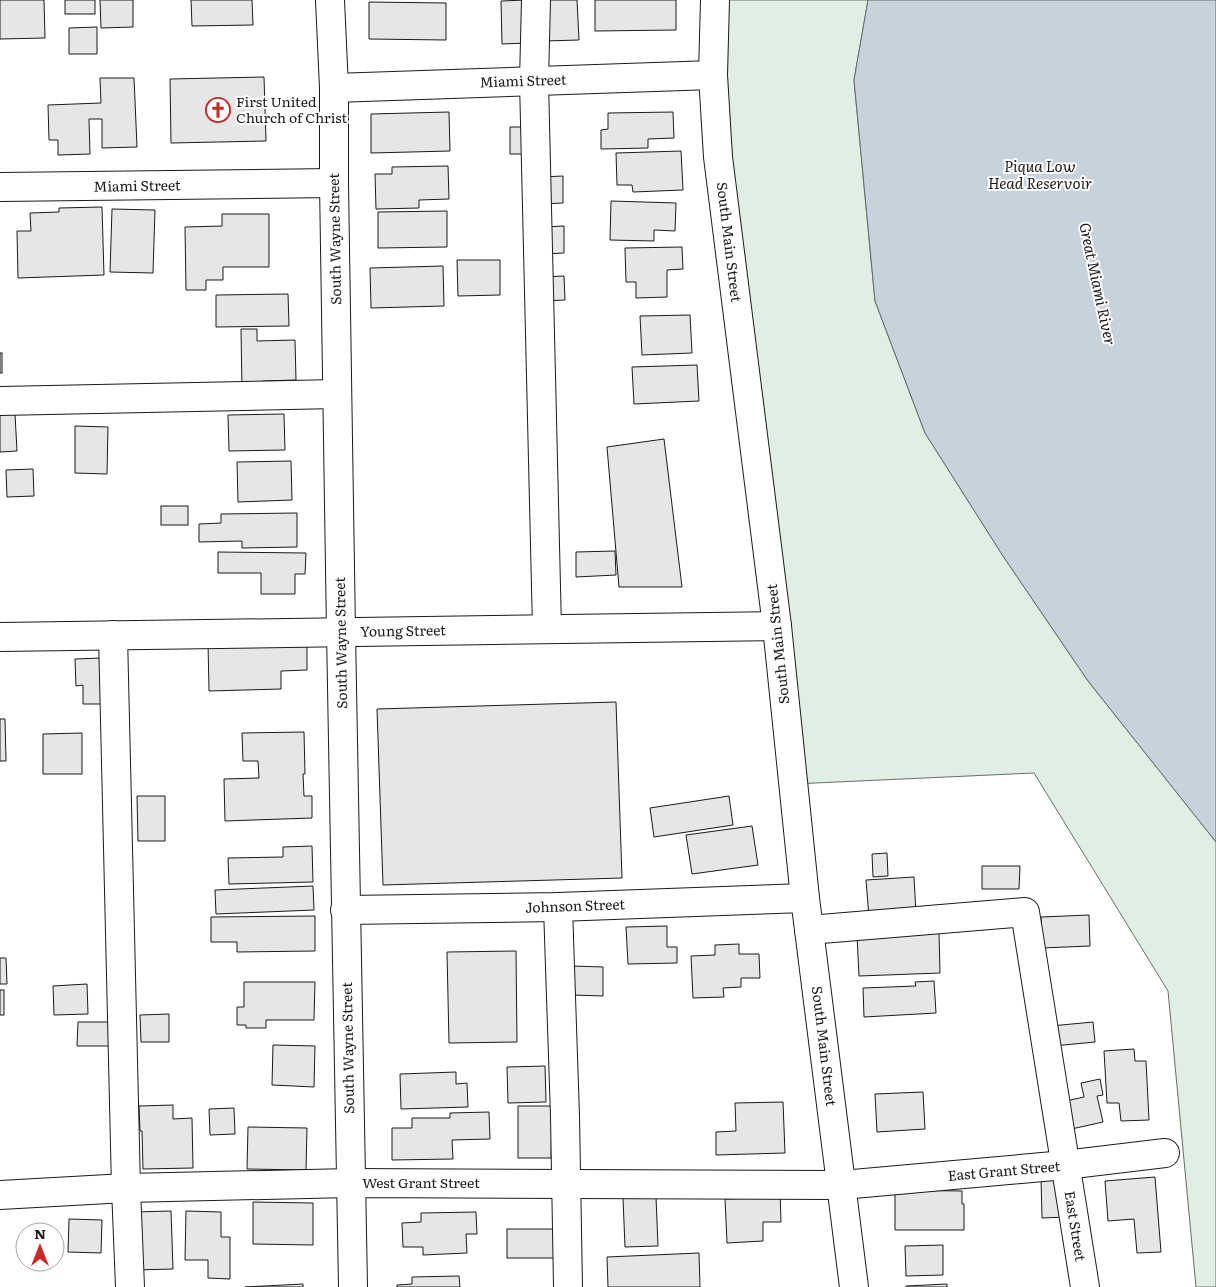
<svg xmlns="http://www.w3.org/2000/svg" width="1216" height="1287" font-family="Literata,serif">
<style>
.green{fill:#e0efe3;stroke:#6a6a6a}
.water{fill:#c6d2dc;stroke:#6a6a6a}
.building{fill:#e6e6e6;stroke:#1a1a1a}
.lines{fill:none;stroke-linecap:round;stroke-linejoin:round}
.minor-casing{stroke:#1a1a1a;stroke-width:30}
.major-casing{stroke:#1a1a1a;stroke-width:30}
.minor{stroke:#fff;stroke-width:28}
.major{stroke:#fff;stroke-width:28}
.labels{text-anchor:middle;stroke-width:4;stroke-linejoin:round;paint-order:stroke}
.street-label{font-size:14px;fill:#1a1a1a;stroke:#fff}
.poi-label{font-size:14px;fill:#1a1a1a;stroke:#fff;text-anchor:start}
.water-label{font-size:15px;font-style:italic;fill:#1a1a1a;stroke:#fff}
</style>
<rect width="100%" height="100%" fill="#fff"/>
<path class="green" d="M715,0H868L854,80L875,301L925,433L1003,556L1088,681L1216,842V1287H1196L1168,991L1034,773L793,784Z"/>
<path class="water" d="M868,0H1216V842L1088,681L1003,556L925,433L875,301L854,80Z"/>
<g class="building">
<path d="M0,0H44L45,38L0,39Z"/>
<rect x="65" y="0" width="30" height="14"/>
<path d="M100,0H133V27L101,28Z"/>
<path d="M191,0H252L253,25L192,26Z"/>
<path d="M526,0L527,43L502,44L501,1Z"/>
<path d="M542,0H577L579,40L544,41Z"/>
<path d="M595,0H676V30L595,31Z"/>
<path d="M369,2L446,3V40L369,39Z"/>
<path d="M97,27V54H69V28Z"/>
<path d="M264,77L266,141L171,143L170,79Z"/>
<path d="M100,78H134L137,147L102,148V119H89L90,154L58,155V140H49L48,105L101,103Z"/>
<path d="M449,112L450,151L371,153V114Z"/>
<path d="M673,112L674,138L648,139V148L601,149V130L608,129V113Z"/>
<path d="M510,127H526L527,154H510Z"/>
<path d="M681,151L683,190L633,192L632,185H617L616,153Z"/>
<path d="M448,166L449,199L419,200V208L376,209L375,174H392V167Z"/>
<path d="M563,176V203L541,204V177Z"/>
<path d="M611,201L676,203L675,231L654,230V241L610,240Z"/>
<path d="M102,207L104,275L18,278L17,231H31L30,213L59,212V208Z"/>
<path d="M112,209L155,210L153,273L110,272Z"/>
<path d="M447,211V247L378,248V212Z"/>
<path d="M222,214H269V267H223V280H206V290H186L185,227L222,226Z"/>
<path d="M564,226V253L543,254L542,227Z"/>
<path d="M682,247L683,269L667,270V297L636,298V282H626L625,248Z"/>
<path d="M457,260H500V295L458,296Z"/>
<path d="M443,266L444,306L371,308L370,268Z"/>
<path d="M564,276L565,300L542,301L541,277Z"/>
<path d="M288,294L289,326L216,327V295Z"/>
<path d="M690,315L692,353L642,355L640,316Z"/>
<path d="M241,329H257V341L295,340L296,380L263,381V391H242Z"/>
<rect x="0" y="353" width="2" height="20"/>
<path d="M697,365L699,401L634,404L632,367Z"/>
<path d="M15,414L17,451L0,452V415Z"/>
<path d="M284,414L285,450L229,451L228,415Z"/>
<path d="M75,426L108,427L107,474L75,473Z"/>
<path d="M664,439L682,587H619L607,447Z"/>
<path d="M291,461L292,500L238,502L237,462Z"/>
<path d="M33,469L34,496L7,497L6,470Z"/>
<rect x="161" y="506" width="27" height="19"/>
<path d="M297,513V547L242,548V541L199,542V524L221,523V514Z"/>
<path d="M615,551L616,575L576,577V552Z"/>
<path d="M218,552L306,553L305,574H295V594H261V573H218Z"/>
<path d="M307,640V670L281,671V689L209,691L208,643Z"/>
<path d="M101,658L102,704H83V685L76,686L75,659Z"/>
<path d="M616,702L622,878L383,885L377,709Z"/>
<path d="M0,719H5L6,761H0Z"/>
<path d="M304,732L305,774H303L304,796H312V818L225,821L224,779L259,778L258,761H243L242,733Z"/>
<path d="M82,733V774H43V734Z"/>
<path d="M137,796H165V841H138Z"/>
<path d="M729,796L733,825L654,837L650,808Z"/>
<path d="M752,826L758,865L692,874L686,835Z"/>
<path d="M312,846L313,882L229,884L228,858L283,857V847Z"/>
<path d="M887,853L888,876L873,877L872,854Z"/>
<path d="M982,866H1020L1019,889H982Z"/>
<path d="M914,877L916,914L869,917L866,880Z"/>
<path d="M313,886L314,910L216,914L215,890Z"/>
<path d="M1089,915L1090,946L1042,948L1041,917Z"/>
<path d="M315,916V951L237,952V942H211V917Z"/>
<path d="M667,926V947H677V963L628,964L626,927Z"/>
<path d="M939,933L940,973L859,976L857,936Z"/>
<path d="M739,944V954H759L760,978H741V987L723,988L724,997L693,998L691,956L715,955V945Z"/>
<path d="M516,951L517,1042L449,1043L447,952Z"/>
<path d="M0,958H6L7,984H0Z"/>
<path d="M572,966L603,967V996L572,995Z"/>
<path d="M934,981L936,1013L864,1017L863,988L916,986L915,982Z"/>
<path d="M244,982H315L314,1020H266V1028H246V1025H237V1007H244Z"/>
<path d="M87,984L88,1014L54,1015L53,986Z"/>
<rect x="0" y="990" width="4" height="25"/>
<path d="M169,1014V1042H141L140,1015Z"/>
<path d="M78,1022H111V1046H77Z"/>
<path d="M1093,1022L1095,1042L1053,1046L1051,1026Z"/>
<path d="M273,1045L315,1046L314,1087L272,1085Z"/>
<path d="M1134,1049L1135,1061H1146L1149,1120L1121,1121L1119,1103H1107L1104,1051Z"/>
<path d="M545,1066L546,1102L508,1103L507,1067Z"/>
<path d="M456,1072V1084L467,1083L468,1107L401,1109L400,1074Z"/>
<path d="M1100,1079L1103,1095L1097,1096L1103,1122L1058,1132L1052,1104L1084,1097L1081,1083Z"/>
<path d="M923,1092L925,1129L877,1132L875,1094Z"/>
<path d="M783,1102L785,1153L716,1155V1132L736,1131L735,1103Z"/>
<path d="M173,1105V1119L192,1118L193,1168L143,1169L142,1131H140L139,1106Z"/>
<path d="M518,1106H552L551,1158H518Z"/>
<path d="M234,1108L235,1134L210,1135L209,1109Z"/>
<path d="M489,1112L490,1139L452,1140L453,1159L392,1160V1128H412V1118H450V1113Z"/>
<path d="M248,1127L307,1128L306,1170L247,1169Z"/>
<path d="M1155,1177L1161,1252L1137,1253L1134,1219L1108,1221L1105,1181Z"/>
<path d="M1041,1178H1065L1066,1217L1042,1218Z"/>
<path d="M780,1190L781,1222H763V1241L727,1243L725,1199L759,1198Z"/>
<path d="M895,1190L962,1191V1204H964V1230H895Z"/>
<path d="M656,1197L658,1246L625,1247L623,1198Z"/>
<path d="M253,1202L313,1203V1245L253,1244Z"/>
<path d="M171,1211L173,1269L135,1270L134,1212Z"/>
<path d="M186,1211L221,1212V1237H230V1279L208,1278V1260H185Z"/>
<path d="M476,1212L477,1234H466L467,1253L423,1255V1247H403L402,1223L421,1222V1213Z"/>
<path d="M69,1219L102,1220L101,1253L68,1252Z"/>
<rect x="507" y="1229" width="49" height="29"/>
<path d="M943,1245V1275L906,1276L905,1246Z"/>
<path d="M699,1253L700,1287H608L607,1257Z"/>
<path d="M459,1276L460,1287H397V1285L412,1284V1277Z"/>
<path d="M303,1284V1287H245Z"/>
<path d="M947,1284V1287H906V1286Z"/>
</g>
<g class="lines">
<defs>
<g id="minor">
<path d="M330,0L334,88V183L341,632L353,1287"/>
<path d="M536,0L534,81L547,629"/>
<path d="M334,88L713,75"/>
<path d="M0,187L334,183"/>
<path d="M0,401L337,394"/>
<path d="M113,635L126,1188L130,1287"/>
<path d="M0,637L777,626"/>
<path d="M558,907L565,1116L568,1287"/>
<path d="M345,910L558,907L805,898"/>
<path d="M809,930L1025,912L1085,1287"/>
<path d="M0,1195L126,1188L351,1183L842,1185L1065,1165L1165,1153"/>
</g>
<path id="major" d="M715,0L713,75L718,157L777,626L805,898L854,1287"/>
</defs>
<use href="#minor" class="minor-casing"/>
<use href="#major" class="major-casing"/>
<use href="#minor" class="minor"/>
<use href="#major" class="major"/>
</g>
<defs>
<symbol id="church-ring" viewBox="-11 -11 22 22"><circle r="9.5" fill="#fff" stroke="#c62828" stroke-width="1.5"/><path d="M-1.2-6h2.4v3.5h3.3v2.4h-3.3V6h-2.4V-.1h-3.3v-2.4h3.3Z" fill="#c62828"/></symbol>
</defs>
<g fill-rule="evenodd">
<use href="#church-ring" x="204" y="96" width="28" height="28"/>
</g>
<g class="labels">
<g class="street-label">
<text transform="translate(523 81) rotate(-2)" y="5">Miami Street</text>
<text transform="translate(137 186) rotate(-1)" y="5">Miami Street</text>
<text transform="translate(335 239) rotate(-91)" y="5">South Wayne Street</text>
<text transform="translate(729 242) rotate(83)" y="5">South Main Street</text>
<text transform="translate(403 631) rotate(-1)" y="5">Young Street</text>
<text transform="translate(341 643) rotate(-91)" y="5">South Wayne Street</text>
<text transform="translate(778 644) rotate(-96)" y="5">South Main Street</text>
<text transform="translate(575 906) rotate(-2)" y="5">Johnson Street</text>
<text transform="translate(824 1046) rotate(83)" y="5">South Main Street</text>
<text transform="translate(348 1048) rotate(-91)" y="5">South Wayne Street</text>
<text transform="translate(1004 1171) rotate(-5)" y="5">East Grant Street</text>
<text x="421" y="1188">West Grant Street</text>
<text transform="translate(1075 1226) rotate(81)" y="5">East Street</text>
</g>
<g class="poi-label">
<text x="236" y="107">First United<tspan x="236" dy="16">Church of Christ</tspan></text>
</g>
<g class="water-label">
<text x="1040" y="172">Piqua Low<tspan x="1040" dy="17">Head Reservoir</tspan></text>
<text transform="translate(1097 284) rotate(78)" y="5">Great Miami River</text>
</g>
</g>
<g transform="translate(40 1247)"><circle r="24" fill="#ffffff" stroke="#a3a3a3"/>
<path d="M0-4L9 19L0 12L-9 19Z" fill="#c62828"/>
<text y="-8" font-size="14" font-weight="bold" text-anchor="middle" fill="#1a1a1a">N</text>
</g>
</svg>
